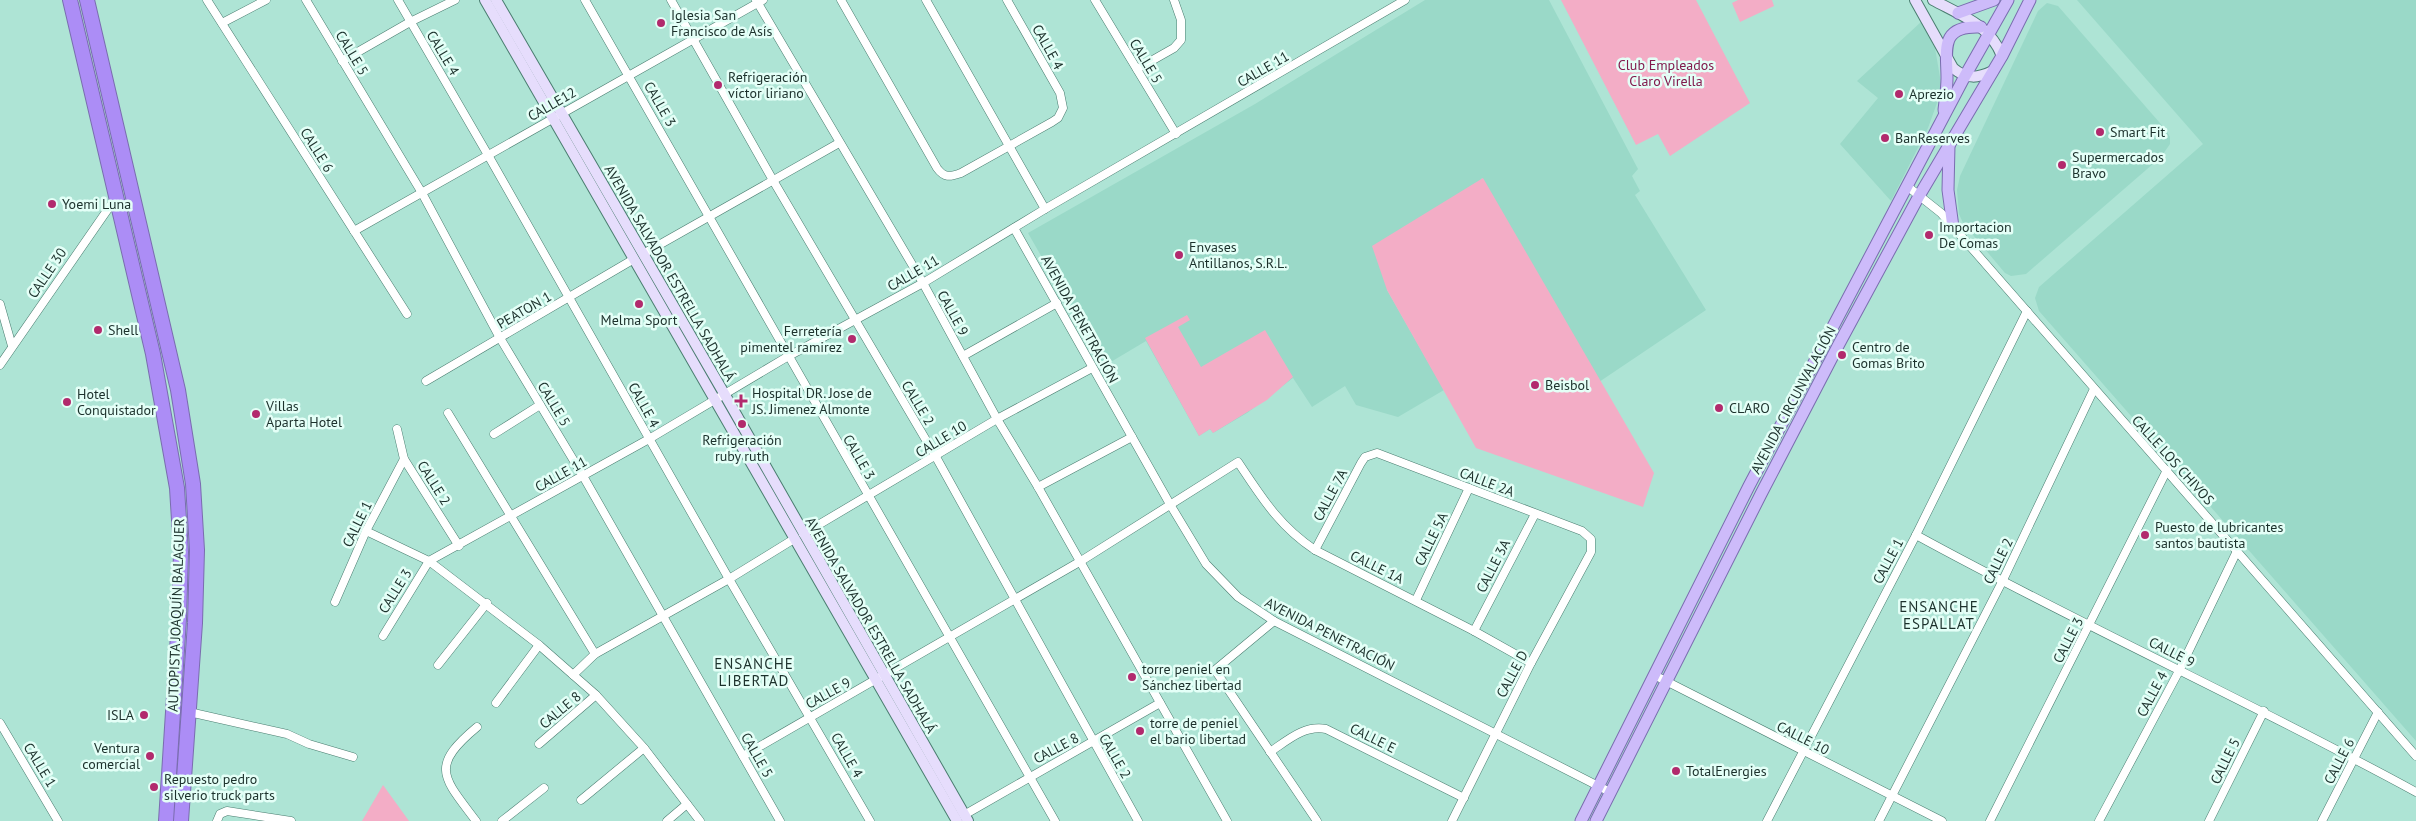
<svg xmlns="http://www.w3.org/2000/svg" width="2416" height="821" font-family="'PT Sans',sans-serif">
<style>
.built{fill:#9ad9c8}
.green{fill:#f3adc6}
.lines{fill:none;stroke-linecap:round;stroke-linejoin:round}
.street-casing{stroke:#4a7d70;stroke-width:9}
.secondary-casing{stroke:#4a7d70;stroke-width:12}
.primary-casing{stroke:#7a6daf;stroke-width:13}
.highway-casing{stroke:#7a6daf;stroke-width:16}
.street{stroke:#fff;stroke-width:8}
.secondary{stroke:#e6ddfc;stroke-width:10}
.primary{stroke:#cdbbfa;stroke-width:11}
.highway{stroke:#ac8df6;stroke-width:14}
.poi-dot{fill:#b22a6d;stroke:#e4fff7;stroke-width:2}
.labels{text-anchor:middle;stroke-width:5;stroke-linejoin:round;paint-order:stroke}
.poi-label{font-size:14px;fill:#1c312c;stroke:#e4fff7;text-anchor:start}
.street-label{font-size:14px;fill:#1c312c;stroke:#e4fff7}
.park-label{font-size:14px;fill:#821a4d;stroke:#e4fff7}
.neighbourhood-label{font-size:15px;letter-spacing:1px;fill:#1c312c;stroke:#e4fff7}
</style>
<rect width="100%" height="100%" fill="#aee4d5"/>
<g class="built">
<path d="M1425,0H1549L1638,169L1632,176L1640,191L1635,195L1706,310L1599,382L1482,178L1387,290L1444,390L1398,417L1356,405L1345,386L1312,407L1293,378L1247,413L1213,433L1210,429L1199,436L1146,341L1104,366L1028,233L1255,104Z"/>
<path d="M2077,0H2416V741L2039,311L2035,298L2039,287L2203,144Z"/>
<path d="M2047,3L2058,6L2166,130L2170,137V144L2161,157L2026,274L2011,276L2005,273L1963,223L1959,214L1957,190L1960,176L2038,11Z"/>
<path d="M1921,22L1935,48L1941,83L1937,103L1928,128L1891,201L1840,144L1878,98L1857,81Z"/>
</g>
<g class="green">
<path d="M1561,0H1696L1750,103L1670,156L1658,134L1636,145Z"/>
<path d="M1738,0H1772L1774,6L1740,22L1732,3Z"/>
<path d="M1483,178L1654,473L1643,507L1476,448L1387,290L1372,246Z"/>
<path d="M1187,315L1190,320L1178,327L1201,367L1265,330L1293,377L1267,400L1213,433L1210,429L1199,436L1145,338Z"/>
<path d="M383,785L409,821H362Z"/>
</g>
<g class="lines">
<defs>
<g id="street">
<path d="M207,0L407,314"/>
<path d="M306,0L422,193L500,338L583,476L780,821"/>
<path d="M398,0L488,155L729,579L870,821"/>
<path d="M585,0L1055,821"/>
<path d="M671,0L774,182L936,457L1138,821"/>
<path d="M756,0L923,283L997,419L1038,487L1227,821"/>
<path d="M841,0L937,168C944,178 950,177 961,173L1052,122L1058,118L1063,108L1060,93L1007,0"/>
<path d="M926,0L1045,209"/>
<path d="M1095,0L1176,134"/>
<path d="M222,23L266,0"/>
<path d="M342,61L410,22L455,0"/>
<path d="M1137,69L1174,48L1181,40V20L1174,0"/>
<path d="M1907,186L1941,213L2416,756"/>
<path d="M1014,228L1171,506L1206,564L1238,597L1274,621L1610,792"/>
<path d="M354,231L763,0"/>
<path d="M643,254L839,143"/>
<path d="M0,304L12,346"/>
<path d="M963,356L1057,303"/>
<path d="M0,365L117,196"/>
<path d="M426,381L634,259"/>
<path d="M448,413L595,654"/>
<path d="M397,429L404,459L459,546"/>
<path d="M494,434L540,405"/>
<path d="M1038,487L1132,437"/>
<path d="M366,531L429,561L539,645L596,695L644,748L700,821"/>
<path d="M803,534L997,419L1092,368"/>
<path d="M1916,535C2080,625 2251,702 2416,792"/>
<path d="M1315,550L1361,463L1365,457L1377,453L1582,531L1591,539V552L1531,663L1452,821"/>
<path d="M1416,600L1469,488"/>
<path d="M335,602L366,531L404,459"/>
<path d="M1274,621L1215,670L1317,821"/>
<path d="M1474,631L1535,514"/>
<path d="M383,636L429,561L649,439L787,357L923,283L1045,209L1405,0"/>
<path d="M438,665L487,603"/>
<path d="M573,675L595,654L729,579L794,539"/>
<path d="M1654,675L1942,821"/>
<path d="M496,703L539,645"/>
<path d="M189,712L287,734L309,744L353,757"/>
<path d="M0,723L58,821"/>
<path d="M539,744L596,695"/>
<path d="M1270,752C1288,740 1304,725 1326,729L1464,798"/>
<path d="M743,756L1081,561L1238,462C1262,498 1279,526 1315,550L1474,631L1531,663"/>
<path d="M581,800L644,748"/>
<path d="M964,815L1160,703"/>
<path d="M217,821L220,814L227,811L291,821"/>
<path d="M476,821C443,777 429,767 477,727"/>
<path d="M502,821L544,788"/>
<path d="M667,821L687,804"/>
<path d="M1767,821L1916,535L2027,311"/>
<path d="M1879,821L2002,582L2094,389"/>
<path d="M1990,821L2167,470"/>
<path d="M2099,821L2179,671L2237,551"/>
<path d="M2209,821L2264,711"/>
<path d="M2322,821L2378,712"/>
</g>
<g id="secondary">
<path d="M485,0L957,821"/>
<path d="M496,0L725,395L968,821"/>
<path d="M1915,0L1953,68C1967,80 1978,78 1993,71"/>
<path d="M1933,0C1961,15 1990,25 2002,56"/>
</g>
<g id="primary">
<path d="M1958,13L1994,0"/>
<path d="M1944,110C1945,100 1947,89 1947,78C1947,50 1939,25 1981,27"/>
<path d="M1949,145L1948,190L1953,227"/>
<path d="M1581,821L1749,486L1965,76L2008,0"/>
<path d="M1596,821L1761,494L1839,344L1919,196L2002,56L2030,0"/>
</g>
<g id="highway">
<path d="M70,0L153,354L177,488L181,552L179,619L166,821"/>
<path d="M87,0L178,390L193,484L197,550L195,623L181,821"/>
</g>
</defs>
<use href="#street" class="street-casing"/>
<use href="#secondary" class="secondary-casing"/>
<use href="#primary" class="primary-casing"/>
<use href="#highway" class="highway-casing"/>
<use href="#street" class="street"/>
<use href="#secondary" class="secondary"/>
<use href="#primary" class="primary"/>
<use href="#highway" class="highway"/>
</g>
<g class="poi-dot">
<circle cx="661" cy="23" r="5"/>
<circle cx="718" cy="85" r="5"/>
<circle cx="1899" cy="94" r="5"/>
<circle cx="2100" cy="132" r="5"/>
<circle cx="1885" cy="138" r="5"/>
<circle cx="2062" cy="165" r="5"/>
<circle cx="52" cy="204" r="5"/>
<circle cx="1929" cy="235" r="5"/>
<circle cx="1179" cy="255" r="5"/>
<circle cx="639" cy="304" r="5"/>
<circle cx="98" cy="330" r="5"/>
<circle cx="852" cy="339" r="5"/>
<circle cx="1842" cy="355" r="5"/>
<circle cx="1535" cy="385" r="5"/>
<path d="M738.5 393.5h5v5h5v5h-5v5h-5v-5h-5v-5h5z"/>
<circle cx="67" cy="402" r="5"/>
<circle cx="1719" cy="408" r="5"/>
<circle cx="256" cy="414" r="5"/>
<circle cx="742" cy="424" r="5"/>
<circle cx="2145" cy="535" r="5"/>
<circle cx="1132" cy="677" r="5"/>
<circle cx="144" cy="715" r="5"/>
<circle cx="1140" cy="731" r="5"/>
<circle cx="150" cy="756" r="5"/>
<circle cx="1676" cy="771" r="5"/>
<circle cx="154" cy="787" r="5"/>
</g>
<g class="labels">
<g class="poi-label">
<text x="671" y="20">Iglesia San<tspan x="671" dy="16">Francisco de Asís</tspan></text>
<text x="728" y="82">Refrigeración<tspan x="728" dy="16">víctor liriano</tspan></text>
<text x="1909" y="99">Aprezio</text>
<text x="2110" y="137">Smart Fit</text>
<text x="1895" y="143">BanReserves</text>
<text x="2072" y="162">Supermercados<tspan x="2072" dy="16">Bravo</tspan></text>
<text x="62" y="209">Yoemi Luna</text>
<text x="1939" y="232">Importacion<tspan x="1939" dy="16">De Comas</tspan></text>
<text x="1189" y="252">Envases<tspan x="1189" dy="16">Antillanos, S.R.L.</tspan></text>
<text x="639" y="325" text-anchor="middle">Melma Sport</text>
<text x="108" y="335">Shell</text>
<text x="842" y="336" text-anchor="end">Ferretería<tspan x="842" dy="16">pimentel ramirez</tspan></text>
<text x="1852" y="352">Centro de<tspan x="1852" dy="16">Gomas Brito</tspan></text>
<text x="1545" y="390">Beisbol</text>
<text x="752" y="398">Hospital DR. Jose de<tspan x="752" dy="16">JS. Jimenez Almonte</tspan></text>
<text x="77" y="399">Hotel<tspan x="77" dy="16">Conquistador</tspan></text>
<text x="266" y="411">Villas<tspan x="266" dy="16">Aparta Hotel</tspan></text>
<text x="1729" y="413">CLARO</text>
<text x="742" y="445" text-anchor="middle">Refrigeración<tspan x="742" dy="16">ruby ruth</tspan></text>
<text x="2155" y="532">Puesto de lubricantes<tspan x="2155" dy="16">santos bautista</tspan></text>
<text x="1142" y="674">torre peniel en<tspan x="1142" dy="16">Sánchez libertad</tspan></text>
<text x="134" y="720" text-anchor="end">ISLA</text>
<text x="1150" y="728">torre de peniel<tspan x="1150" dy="16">el bario libertad</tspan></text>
<text x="140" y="753" text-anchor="end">Ventura<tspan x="140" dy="16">comercial</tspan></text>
<text x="1686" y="776">TotalEnergies</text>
<text x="164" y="784">Repuesto pedro<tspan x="164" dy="16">silverio truck parts</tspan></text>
</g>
<g class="street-label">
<text transform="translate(1048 47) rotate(61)" y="5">CALLE 4</text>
<text transform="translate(352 53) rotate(59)" y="5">CALLE 5</text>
<text transform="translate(443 53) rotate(59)" y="5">CALLE 4</text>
<text transform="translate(1146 61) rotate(59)" y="5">CALLE 5</text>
<text transform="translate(1263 69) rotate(-30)" y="5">CALLE 11</text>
<text transform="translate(552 104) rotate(-30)" y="5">CALLE12</text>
<text transform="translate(660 104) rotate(60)" y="5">CALLE 3</text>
<text transform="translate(317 150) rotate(58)" y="5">CALLE 6</text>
<text transform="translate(47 273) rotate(-56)" y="5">CALLE 30</text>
<text transform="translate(670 273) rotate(60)" y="5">AVENIDA SALVADOR ESTRELLA SADHALÁ</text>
<text transform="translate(913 273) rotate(-30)" y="5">CALLE 11</text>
<text transform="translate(524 310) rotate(-30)" y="5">PEATON 1</text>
<text transform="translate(953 313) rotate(61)" y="5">CALLE 9</text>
<text transform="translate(1080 319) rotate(61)" y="5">AVENIDA PENETRACIÓN</text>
<text transform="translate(1793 400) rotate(-62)" y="5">AVENIDA CIRCUNVALACIÓN</text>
<text transform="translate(918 403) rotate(59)" y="5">CALLE 2</text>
<text transform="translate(554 404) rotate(59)" y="5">CALLE 5</text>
<text transform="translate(644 405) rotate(61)" y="5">CALLE 4</text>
<text transform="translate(941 439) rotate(-31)" y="5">CALLE 10</text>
<text transform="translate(859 457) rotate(60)" y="5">CALLE 3</text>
<text transform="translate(2173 460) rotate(48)" y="5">CALLE LOS CHIVOS</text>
<text transform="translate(561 474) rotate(-29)" y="5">CALLE 11</text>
<text transform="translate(1487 482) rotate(21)" y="5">CALLE 2A</text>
<text transform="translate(434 483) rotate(58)" y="5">CALLE 2</text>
<text transform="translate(1330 495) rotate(-62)" y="5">CALLE 7A</text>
<text transform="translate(357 524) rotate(-64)" y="5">CALLE 1</text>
<text transform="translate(1431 539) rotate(-64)" y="5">CALLE 5A</text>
<text transform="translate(1888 561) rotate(-62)" y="5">CALLE 1</text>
<text transform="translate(1998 561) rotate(-64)" y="5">CALLE 2</text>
<text transform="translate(1493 566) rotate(-63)" y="5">CALLE 3A</text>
<text transform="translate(1377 567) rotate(26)" y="5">CALLE 1A</text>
<text transform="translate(395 591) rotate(-58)" y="5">CALLE 3</text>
<text transform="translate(176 615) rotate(-88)" y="5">AUTOPISTA JOAQUÍN BALAGUER</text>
<text transform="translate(871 625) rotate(60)" y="5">AVENIDA SALVADOR ESTRELLA SADHALÁ</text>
<text transform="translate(1330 634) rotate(27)" y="5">AVENIDA PENETRACIÓN</text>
<text transform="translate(2068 640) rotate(-63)" y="5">CALLE 3</text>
<text transform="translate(2172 652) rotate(27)" y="5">CALLE 9</text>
<text transform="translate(1512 674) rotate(-62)" y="5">CALLE D</text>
<text transform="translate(828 693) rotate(-29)" y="5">CALLE 9</text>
<text transform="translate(2152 694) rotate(-62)" y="5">CALLE 4</text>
<text transform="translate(560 710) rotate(-40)" y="5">CALLE 8</text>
<text transform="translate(1373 738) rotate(26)" y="5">CALLE E</text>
<text transform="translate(1803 738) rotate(27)" y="5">CALLE 10</text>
<text transform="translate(1056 748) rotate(-28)" y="5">CALLE 8</text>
<text transform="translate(757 755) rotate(60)" y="5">CALLE 5</text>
<text transform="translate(847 755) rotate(60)" y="5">CALLE 4</text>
<text transform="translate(1115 756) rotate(60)" y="5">CALLE 2</text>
<text transform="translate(2225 761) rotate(-64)" y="5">CALLE 5</text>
<text transform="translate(2339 761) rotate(-63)" y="5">CALLE 6</text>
<text transform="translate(40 765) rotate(59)" y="5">CALLE 1</text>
</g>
<g class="park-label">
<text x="1666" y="70">Club Empleados<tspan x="1666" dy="16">Claro Virella</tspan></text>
</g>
<g class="neighbourhood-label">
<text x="1939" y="612">ENSANCHE<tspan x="1939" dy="17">ESPALLAT</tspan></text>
<text x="754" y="669">ENSANCHE<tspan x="754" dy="17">LIBERTAD</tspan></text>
</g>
</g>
</svg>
